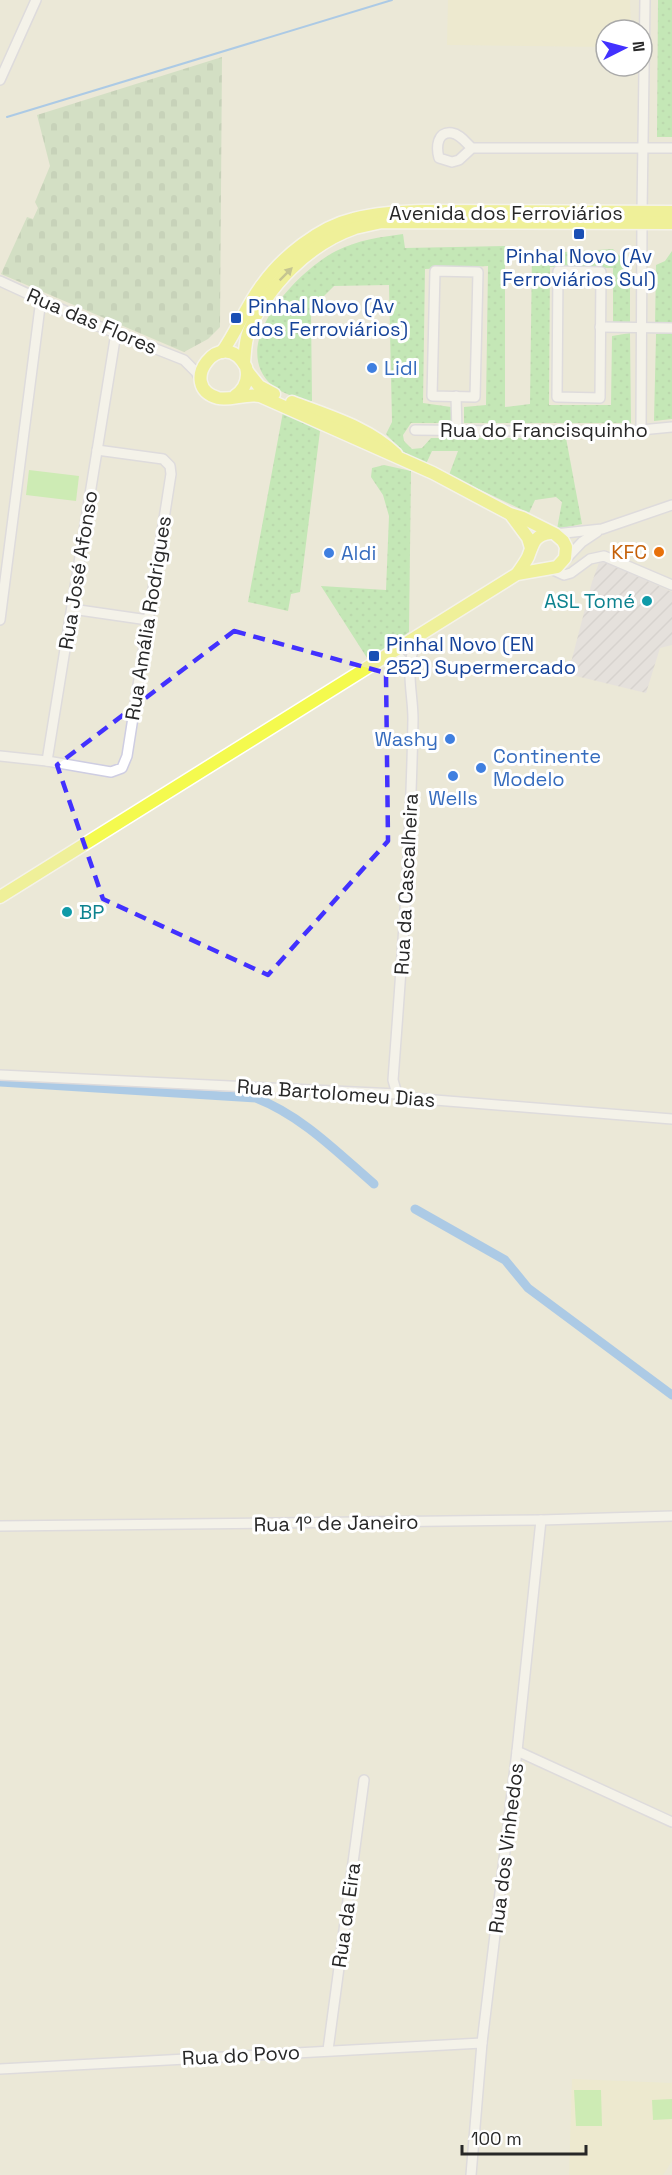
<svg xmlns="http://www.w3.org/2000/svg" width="672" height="2175" font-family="'Space Grotesk',sans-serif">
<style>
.industrial{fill:url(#industrial-furrows)}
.education{fill:#efecc5}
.grass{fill:url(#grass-dots)}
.cemetery{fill:url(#cemetery-stones)}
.pitch{fill:#a9ef8a}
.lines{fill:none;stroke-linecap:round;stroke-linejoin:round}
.stream{stroke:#61a7f6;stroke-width:2}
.canal{stroke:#61a7f6;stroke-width:9}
.minor-casing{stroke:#cecde2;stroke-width:12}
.major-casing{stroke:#fff;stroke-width:15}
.minor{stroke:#fff;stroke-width:9}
.major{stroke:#f4fa4e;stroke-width:12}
.oneway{fill:#989b3c}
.marked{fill:none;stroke:#4231ff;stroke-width:4.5;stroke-dasharray:12 8;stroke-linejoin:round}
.transit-dot{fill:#1a4fb4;stroke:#fff;stroke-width:2}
.shop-dot{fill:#3f7fe0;stroke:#fff;stroke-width:2}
.food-dot{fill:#e8710a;stroke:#fff;stroke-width:2}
.culture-dot{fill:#0f9aa8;stroke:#fff;stroke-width:2}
.labels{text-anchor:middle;stroke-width:6;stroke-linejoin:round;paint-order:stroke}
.street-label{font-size:20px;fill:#272727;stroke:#fff}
.transit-label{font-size:20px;fill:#164399;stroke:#fff;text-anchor:start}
.shop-label{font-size:20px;fill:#366cbe;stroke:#fff;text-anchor:start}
.food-label{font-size:20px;fill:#c56008;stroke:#fff;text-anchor:end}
.culture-label{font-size:20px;fill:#0d838f;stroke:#fff;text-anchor:end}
</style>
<defs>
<pattern id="industrial-furrows" width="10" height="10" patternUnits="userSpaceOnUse" patternTransform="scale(1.5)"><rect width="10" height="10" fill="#ded9e3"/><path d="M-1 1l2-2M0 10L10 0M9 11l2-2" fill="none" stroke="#bebac3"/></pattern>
<pattern id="grass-dots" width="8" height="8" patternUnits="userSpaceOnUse" patternTransform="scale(1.5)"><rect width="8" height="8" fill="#95e78f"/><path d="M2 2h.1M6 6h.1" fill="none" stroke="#80c67b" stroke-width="1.8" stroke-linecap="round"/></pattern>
<pattern id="cemetery-stones" width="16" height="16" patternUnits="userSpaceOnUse" patternTransform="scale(1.5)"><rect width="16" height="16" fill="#b6d6ad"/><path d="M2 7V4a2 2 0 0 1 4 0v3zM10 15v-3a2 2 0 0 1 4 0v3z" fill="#9cb895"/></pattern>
</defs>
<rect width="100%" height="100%" fill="#ebe8d7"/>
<path class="industrial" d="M600,560L672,592V645L660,648L646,693L568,674L592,582Z"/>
<g class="education">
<path d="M448,0H630L631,30H606V47L447,45Z"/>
<path d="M572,2079L672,2083V2161L663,2175H569Z"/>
</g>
<g class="grass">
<path d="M658,0H672V137H657Z"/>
<path d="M403,234L405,248L505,246V407L530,404L532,254L613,249L630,266V323L613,325V268L550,267L549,405H611L612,336L630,333L631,423H464V407L486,405L488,266L425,269L423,403L451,407L455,421L452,423H411L403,435L404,441L412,449L422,448L431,438H566L582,524L557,529L562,502L556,497L535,500L529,513L449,475L458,451H432L426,464L403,452L386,434L392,422L389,285L334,286L311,309L312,401H307C296,397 281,393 273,386C225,345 299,270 336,251C358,240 380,237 403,234Z"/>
<path d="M672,251V324L655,325L656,265L665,261Z"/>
<path d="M672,333V419L654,421L656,334Z"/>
<path d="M283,412L320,431L300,592L291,594L288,611L248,602Z"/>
<path d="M384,465L411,471L409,632L369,661L321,586L386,590L389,516L383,495L371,477L372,468Z"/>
</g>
<path class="cemetery" d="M222,57L220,327L208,339L184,352L1,274L27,217L33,219L38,208L35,202L50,166L37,115Z"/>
<g class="pitch">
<path d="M29,470L79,476L76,501L26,495Z"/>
<path d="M574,2090H601L602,2126H576Z"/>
<path d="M672,2099V2119L653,2120L652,2100Z"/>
</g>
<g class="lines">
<path class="stream" d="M7,117L392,0"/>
<g class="canal">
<path d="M0,1082L256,1098C302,1116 337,1152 374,1184"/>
<path d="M415,1209L505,1260L528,1288L672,1395"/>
</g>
<defs>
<g id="minor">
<path d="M0,80L36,0"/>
<path d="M472,148C466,143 460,134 452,133C437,131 436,147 439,158L452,162L459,160L472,148H672"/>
<path d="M642,212L645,0"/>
<path d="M435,271L478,272L475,397L432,396Z"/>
<path d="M558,271L601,272L600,398L557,397Z"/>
<path d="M0,281L98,326L184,360L196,372L201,381"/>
<path d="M600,327L672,328"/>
<path d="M456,396L457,431"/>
<path d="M415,430L620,432L672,427"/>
<path d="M641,431L642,223"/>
<path d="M555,534L602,529L672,505"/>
<path d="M565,560L582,542L597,532"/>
<path d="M551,569L564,575L571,573L590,559L604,556L672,585"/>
<path d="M72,609L148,620"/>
<path d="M0,620L41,299"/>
<path d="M386,656L399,657L407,665L408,671"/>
<path d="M0,756L47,761L111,772L122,768L127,756L171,474L170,466L163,459L97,450"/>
<path d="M47,761L116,333"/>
<path d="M0,1075L397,1094L410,1098L672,1119"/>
<path d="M397,1094L393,1080C402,959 411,840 413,719C413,690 402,660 421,636"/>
<path d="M0,1526L541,1520L672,1516"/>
<path d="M517,1751L672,1822"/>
<path d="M328,2050L364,1780"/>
<path d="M0,2069L482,2043"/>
<path d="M471,2175L482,2043L517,1751L541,1520"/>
</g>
<g id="major">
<path d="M222,352C237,331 246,306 262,285C282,257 319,227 353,219C376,213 398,212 421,211L672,212"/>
<path d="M244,363C245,352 245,341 249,331C267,286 309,244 355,228C364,226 373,224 382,222L672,223"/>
<path d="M247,371L259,386L274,394"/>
<path d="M292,402C328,416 368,427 396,454"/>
<path d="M511,515L528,538L531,548"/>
<path d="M517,574C521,568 525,563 528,557C533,544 534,535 550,533"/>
<path d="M0,897L517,574L557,567L565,558L566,547L563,541L555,534L523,518L510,514L433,473L260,396C245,393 231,401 218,398C175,386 222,323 246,367C249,379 245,389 235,396"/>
</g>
</defs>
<use href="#minor" class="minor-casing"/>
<use href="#major" class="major-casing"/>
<use href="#minor" class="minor"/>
<use href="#major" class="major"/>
</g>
<defs><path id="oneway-solid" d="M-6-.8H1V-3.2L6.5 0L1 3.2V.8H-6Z" transform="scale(1.5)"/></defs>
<use class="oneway" href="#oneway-solid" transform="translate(286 274) rotate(-45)"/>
<path d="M0 0H672V2175H0ZM234,631L386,673L388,841L268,975L103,899L57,765Z" fill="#ebe8d7" fill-opacity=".55" fill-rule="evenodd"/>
<path class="marked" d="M234,631L386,673L388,841L268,975L103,899L57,765Z"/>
<g class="transit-dot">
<rect x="573" y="228" width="12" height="12" rx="3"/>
<rect x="230" y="312" width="12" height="12" rx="3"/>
<rect x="368" y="650" width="12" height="12" rx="3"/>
</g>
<g class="shop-dot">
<circle cx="372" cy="368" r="6"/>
<circle cx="329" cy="553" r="6"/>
<circle cx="450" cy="739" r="6"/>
<circle cx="481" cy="768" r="6"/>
<circle cx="453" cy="776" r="6"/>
</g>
<circle class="food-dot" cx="659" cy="552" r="6"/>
<g class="culture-dot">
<circle cx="647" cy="601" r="6"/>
<circle cx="67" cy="912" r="6"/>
</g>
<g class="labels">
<g class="street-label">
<text x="506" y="220">Avenida dos Ferroviários</text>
<text transform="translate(92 321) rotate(23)" y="7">Rua das Flores</text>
<text x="544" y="437">Rua do Francisquinho</text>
<text transform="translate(78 570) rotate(-81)" y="7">Rua José Afonso</text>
<text transform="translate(148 618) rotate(-81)" y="7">Rua Amália Rodrigues</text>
<text transform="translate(406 884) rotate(-87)" y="7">Rua da Cascalheira</text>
<text transform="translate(336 1093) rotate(4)" y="7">Rua Bartolomeu Dias</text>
<text transform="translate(336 1523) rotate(-1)" y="7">Rua 1º de Janeiro</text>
<text transform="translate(506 1848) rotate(-83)" y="7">Rua dos Vinhedos</text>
<text transform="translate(346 1915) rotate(-82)" y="7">Rua da Eira</text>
<text transform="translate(241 2055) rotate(-3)" y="7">Rua do Povo</text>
</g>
<g class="transit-label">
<text x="579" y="263" text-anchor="middle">Pinhal Novo (Av<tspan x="579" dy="23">Ferroviários Sul)</tspan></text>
<text x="248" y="313">Pinhal Novo (Av<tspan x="248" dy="23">dos Ferroviários)</tspan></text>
<text x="386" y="651">Pinhal Novo (EN<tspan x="386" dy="23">252) Supermercado</tspan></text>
</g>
<g class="shop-label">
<text x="384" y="375">Lidl</text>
<text x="341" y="560">Aldi</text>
<text x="438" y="746" text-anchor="end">Washy</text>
<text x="493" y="763">Continente<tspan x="493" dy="23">Modelo</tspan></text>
<text x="453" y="805" text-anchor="middle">Wells</text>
</g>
<g class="food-label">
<text x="647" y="559">KFC</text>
</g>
<g class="culture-label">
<text x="635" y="608">ASL Tomé</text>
<text x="79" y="919" text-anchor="start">BP</text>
</g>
</g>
<g transform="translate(624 48) rotate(84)"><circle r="28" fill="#ffffff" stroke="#a9a9a9" stroke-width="1.5"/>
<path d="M0-4.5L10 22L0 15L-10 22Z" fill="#4231ff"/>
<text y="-9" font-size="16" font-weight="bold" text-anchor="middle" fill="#272727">N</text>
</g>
<path d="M462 2145v9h124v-9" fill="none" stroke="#272727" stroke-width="3"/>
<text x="471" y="2145" font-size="18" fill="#272727" stroke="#ffffff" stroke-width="4.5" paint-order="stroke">100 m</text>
</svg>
